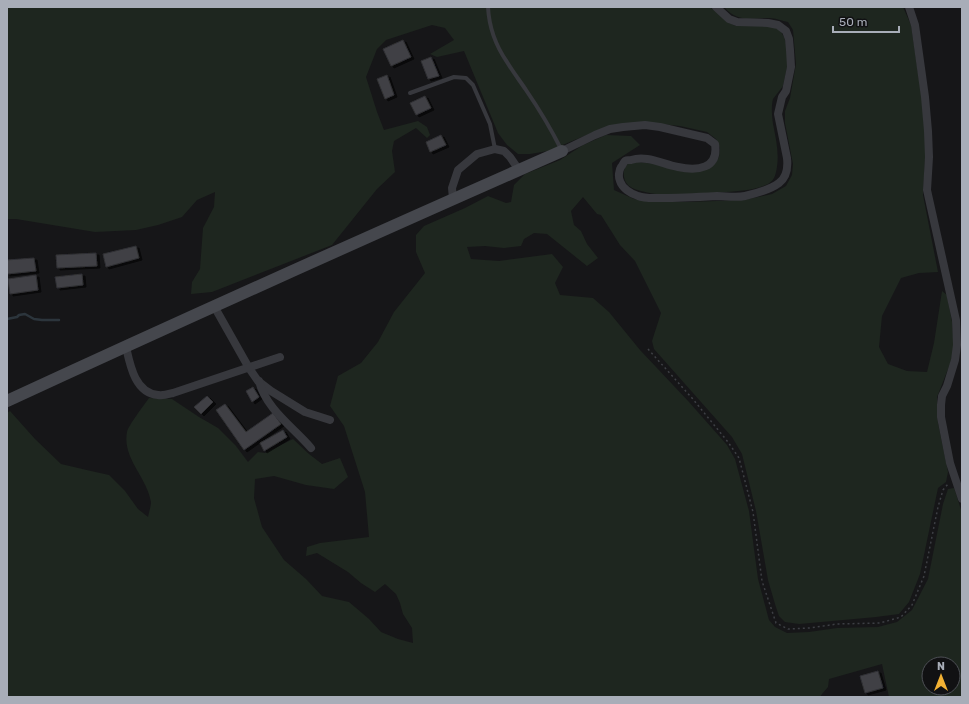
<svg xmlns="http://www.w3.org/2000/svg" width="969" height="704" font-family="Rubik,sans-serif">
<style>
.green{fill:#1e261f;fill-rule:evenodd}
.lines{fill:none;stroke-linecap:round;stroke-linejoin:round}
.stream{stroke:#2c353c;stroke-width:2.5}
.building{fill:#404145;stroke:#303034;filter:url(#shadow)}
.path{stroke:#3d3f44;stroke-width:1.5;stroke-dasharray:2 3;stroke-linecap:butt}
.lane{stroke:#37383d;stroke-width:4}
.street{stroke:#37383d;stroke-width:8}
.secondary{stroke:#45474d;stroke-width:12}
</style>
<defs>
<filter id="shadow"><feDropShadow dx="3" dy="2" stdDeviation="0" flood-color="#0009"/></filter>
</defs>
<rect width="100%" height="100%" fill="#161618"/>
<g class="green">
<path d="M7,7H710L729,23L736,26H771L780,30L784,37L787,46V68L783,86L773,99C771,107 772,116 773,124C776,139 780,156 776,172C775,177 773,181 768,184C756,190 740,191 726,192C699,194 668,199 641,191C637,190 631,188 628,185C623,180 622,170 627,165C629,162 634,162 638,162L705,170L714,165L719,157L720,148L716,139L707,132L680,126L639,122L594,132L548,151L530,154H518L507,145L498,133L464,51L437,57L430,54L454,40L445,28L432,25L386,40L377,49L366,77L377,112L384,130L418,121L427,127L430,135L427,138L416,128L394,141L392,151L395,172L377,189L332,245L212,292L191,294L192,282L200,269L203,228L214,207L215,192L197,200L182,217L158,225L136,230L95,232L16,219H7Z"/>
<path d="M724,7H903L911,25L922,99L925,135V160L923,195L938,272L919,273L901,278L882,316L879,347L888,364L907,371L927,372L934,343L942,291L947,295L952,322L954,349L950,364L937,397L938,423L948,472L946,482L938,488L920,574L909,602L899,614L876,617L799,624L785,622L779,616L775,604L768,580L756,511L742,454L732,437L654,349L652,341L661,313L635,261L620,245L601,215L597,214L583,197L571,211L574,225L581,231L587,244L598,258L587,266L547,234L534,233L524,239L521,246L504,248L485,246L467,247L471,259L499,261L552,254L563,267L555,283L560,295L593,298L609,312L640,350L689,402L727,445L735,459L749,511L758,579L769,620L775,627L787,633L809,632L837,628L878,627L897,622L912,610L928,579L943,504L948,489L954,488L957,497L962,513V697H889L882,664L829,679L828,687L822,694L820,697H7V413L10,411L35,439L61,464L91,471L109,475L125,491L138,509L148,517C149,512 151,506 151,502C147,477 122,458 127,432C128,426 144,405 149,398L172,399L199,417L218,428L236,446L248,462L258,452L265,453L293,439L309,454L322,464L340,458L348,477L334,489L306,485L274,476L255,479L254,498L262,527L284,560L306,579L322,596L349,602L369,619L381,632L398,639L413,643L412,628L403,614L400,603L396,594L385,584L375,592L361,583L348,572L317,553L306,556L307,547L320,543L369,537L365,492L344,426L330,406L338,376L361,363L378,342L394,312L425,273L416,252V235L424,226L465,208L488,196L506,203L511,202L514,185L525,174L560,160L583,145L606,135L631,136L640,145L612,163L614,190L634,199L649,201L687,202L744,200L772,194L786,186L792,175L793,164L785,123V111L790,98L796,64L793,30L788,22C782,21 776,18 769,18C751,18 738,23 724,7ZM929,664H953V688H929Z"/>
</g>
<g class="lines">
<path class="stream" d="M7,319L17,317L19,315L25,314L34,319L42,320H59"/>
</g>
<g class="building">
<path d="M403,40L411,57L391,66L383,49Z"/>
<path d="M431,57L439,76L428,79L421,61Z"/>
<path d="M387,75L394,95L385,99L377,79Z"/>
<path d="M425,96L431,108L416,115L410,103Z"/>
<path d="M441,135L446,145L430,152L426,142Z"/>
<path d="M136,246L139,258L106,267L103,254Z"/>
<path d="M96,253L97,266L57,268L56,255Z"/>
<path d="M34,258L36,271L7,274V260Z"/>
<path d="M82,274L83,285L57,288L55,277Z"/>
<path d="M36,275L38,290L10,294L8,279Z"/>
<path d="M253,387L259,397L252,402L246,391Z"/>
<path d="M207,396L213,402L201,414L194,407Z"/>
<path d="M225,404L246,432L273,413L281,424L244,450L216,410Z"/>
<path d="M283,430L287,437L264,451L260,443Z"/>
<path d="M878,671L883,688L865,693L860,676Z"/>
</g>
<g class="lines">
<path class="path" d="M648,349L692,398L728,442L739,458L753,512L762,581L776,623L788,629L810,628L837,624L880,623L901,617L912,605L924,576L938,507L943,490L948,484"/>
<g class="lane">
<path d="M488,7C489,27 496,46 507,62C513,72 520,81 526,90C539,109 551,129 561,149"/>
<path d="M410,93L454,77L466,78L473,85L490,124L495,149"/>
</g>
<g class="street">
<path d="M909,7L915,25L925,97L928,131L929,157L927,190L956,320L957,345L955,360L947,386L942,396L941,405V417L950,463L962,499"/>
<path d="M562,151L595,135L610,129L623,127L645,125L660,127L707,138L715,144C719,169 697,171 678,167C662,164 647,155 631,160C629,160 626,160 625,161C623,163 623,165 621,167C619,170 618,177 620,181C622,188 631,194 638,196C645,199 655,198 662,198C681,198 699,197 717,196C726,196 736,198 745,196C754,194 771,189 779,183C787,177 788,167 787,158L778,114L782,97L786,91L791,67L790,50L789,39L786,31L778,25L768,23L737,22L729,19L716,7"/>
<path d="M453,199L452,188L458,170L477,154L495,149L504,151L510,157L519,170"/>
<path d="M214,306L249,368L258,381L271,391L305,412L330,420"/>
<path d="M126,347C130,365 135,393 158,395C163,396 169,394 173,393L280,357"/>
<path d="M259,381C266,409 293,427 311,448"/>
</g>
<path class="secondary" d="M7,401C191,316 376,233 562,151"/>
</g>
<rect width="969" height="704" fill="none" stroke="#a8adb8" stroke-width="16"/>
<g transform="translate(941 676)"><circle r="19" fill="#111113" stroke="#4d4f55"/>
<path d="M0-3L7 15L0 10L-7 15Z" fill="#f2b134"/>
<text y="-6" font-size="11" font-weight="bold" text-anchor="middle" fill="#a8adb8">N</text>
</g>
<path d="M833 26v6h66v-6" fill="none" stroke="#a8adb8" stroke-width="2"/>
<text x="839" y="26" font-size="12" fill="#a8adb8" stroke="#111113" stroke-width="3" paint-order="stroke">50 m</text>
</svg>
